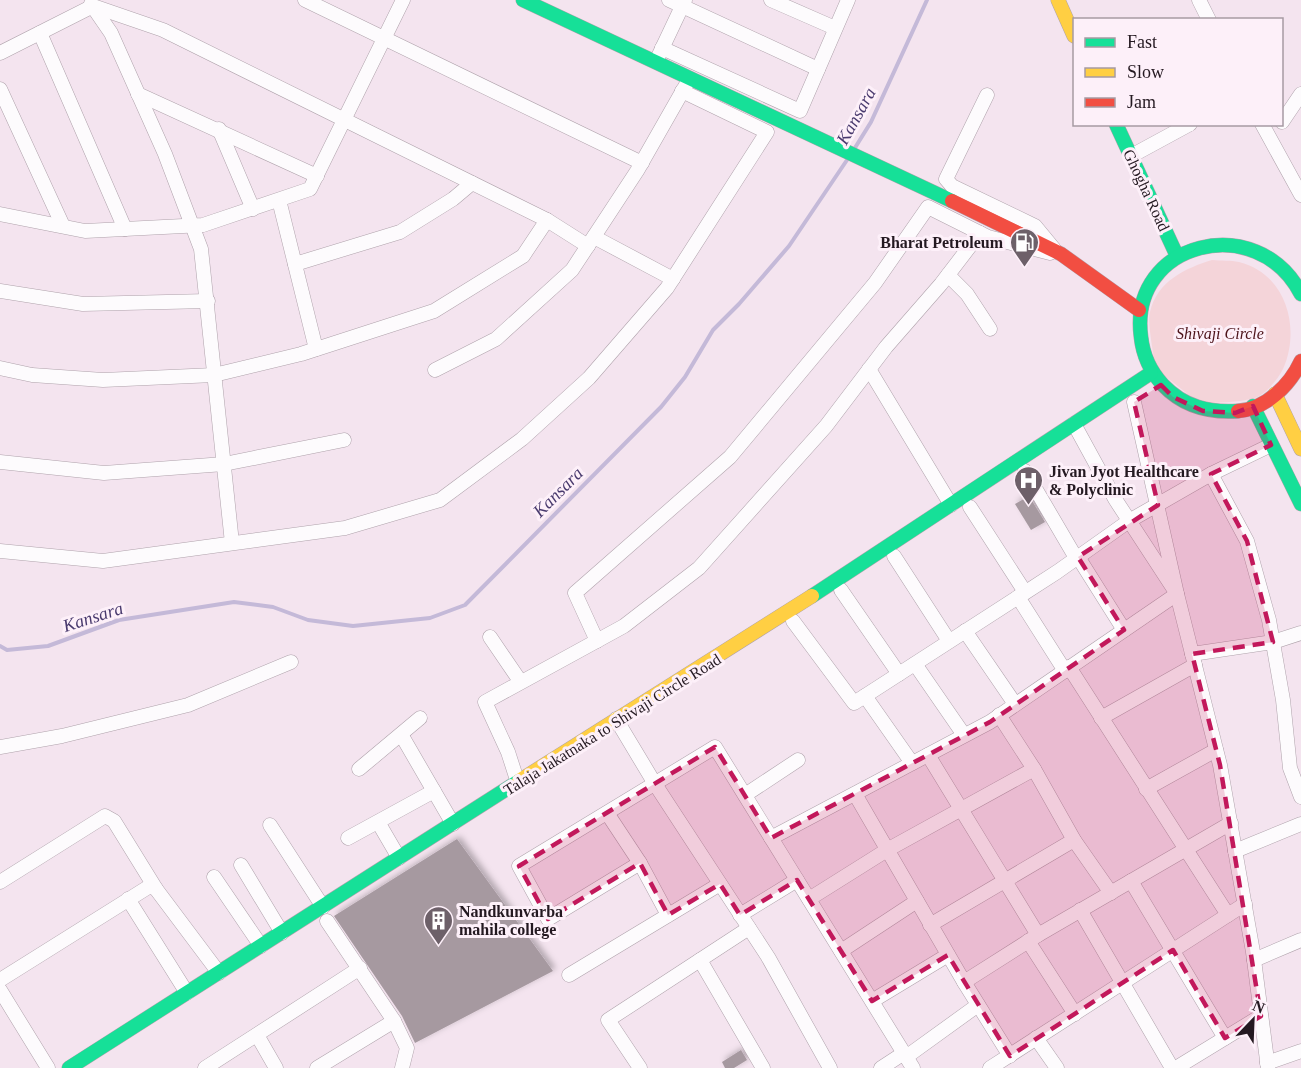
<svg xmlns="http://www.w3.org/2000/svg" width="1301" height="1068" font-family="'Times New Roman',serif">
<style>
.green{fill:#f4d4d9}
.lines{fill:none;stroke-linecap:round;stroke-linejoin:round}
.stream{stroke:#c4b9d8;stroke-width:4}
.building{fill:#a699a0;filter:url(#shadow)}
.street-casing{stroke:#afa2ab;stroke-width:15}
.fast-casing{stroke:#afa2ab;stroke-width:15}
.slow-casing{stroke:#afa2ab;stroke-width:15}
.jam-casing{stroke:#afa2ab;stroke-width:15}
.street{stroke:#fdfbfd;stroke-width:14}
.fast{stroke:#16e098;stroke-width:14}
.slow{stroke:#ffcf43;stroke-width:14}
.jam{stroke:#f24e42;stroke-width:14}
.marked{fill:#c2185b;fill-opacity:0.2;stroke:#c2185b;stroke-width:4.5;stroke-dasharray:12 8;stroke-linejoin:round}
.labels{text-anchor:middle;stroke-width:6;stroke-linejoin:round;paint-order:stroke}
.street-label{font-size:16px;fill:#241921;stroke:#fdf0f9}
.poi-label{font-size:16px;font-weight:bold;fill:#241921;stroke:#fdf0f9;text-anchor:start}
.park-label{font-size:16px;font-style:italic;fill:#4d131a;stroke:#fdf0f9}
.water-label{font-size:18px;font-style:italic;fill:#493a6e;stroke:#fdf0f9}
</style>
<defs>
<filter id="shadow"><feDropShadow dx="3" dy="-3" stdDeviation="3" flood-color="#0004"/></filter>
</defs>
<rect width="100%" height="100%" fill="#f4e4ef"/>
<path class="green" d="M1212,260C1221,261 1231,260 1239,262C1287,274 1301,329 1283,369C1278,379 1266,394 1255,398C1238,403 1217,402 1200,404L1155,368C1154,354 1147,324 1150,312C1157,281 1186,268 1212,260Z"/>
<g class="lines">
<g class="stream">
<path d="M853,151L871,122L927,0"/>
<path d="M0,646L7,650L48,646L119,620L234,602L273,607L308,620L353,626L430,618L465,605L661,407L685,377L713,330L739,304L789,246L847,160"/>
</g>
</g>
<g class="building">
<path d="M1029,496L1045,522L1031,530L1015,504Z"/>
<path d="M457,839L553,971L415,1043L402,1016L334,916Z"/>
<path d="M741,1050L747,1060L734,1068H725L722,1062Z"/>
</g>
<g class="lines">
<defs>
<g id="street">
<path d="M305,0L642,163"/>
<path d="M669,0L818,69"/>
<path d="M771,0L835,28"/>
<path d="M1199,0L1209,20"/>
<path d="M91,4L111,33L165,154L201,249L232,543"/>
<path d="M40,33L125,229"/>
<path d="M662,48L800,111L848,0"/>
<path d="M0,53L93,6L163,30L547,220L588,246"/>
<path d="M659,55L685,0"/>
<path d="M0,89L63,226"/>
<path d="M138,94L317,176"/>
<path d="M987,95L946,179L952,186L1035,226L1054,249"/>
<path d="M1282,122L1301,94"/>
<path d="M1262,124L1301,195"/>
<path d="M219,129L253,209"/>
<path d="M1131,156L1190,124"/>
<path d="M279,200L316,349"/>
<path d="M0,214L85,231L203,225L310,189L403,0"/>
<path d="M594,237L673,279"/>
<path d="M295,264L400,232L453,199L472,183"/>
<path d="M948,275L967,294L990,329"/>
<path d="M0,291L83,304L208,301"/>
<path d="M0,368L32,375L103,380L214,375L301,354L434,311L523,256L547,220"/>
<path d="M869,369L951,505"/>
<path d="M435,370L496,339L572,270L637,171L686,85"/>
<path d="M1074,424L1115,499L1177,594L1220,765L1253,952L1268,1068"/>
<path d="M0,462L104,473L224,464L344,440"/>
<path d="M1025,471L1076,558"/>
<path d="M1211,474L1271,445"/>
<path d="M970,507L1025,592"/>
<path d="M0,551L103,561L345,528L440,500L522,439L589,378L667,288L767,132L682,91"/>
<path d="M894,556L949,641"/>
<path d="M1078,557L1124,630"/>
<path d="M841,590L899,674"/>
<path d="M1018,597L1065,671"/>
<path d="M793,621L854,703L1057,572L1129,521L1211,474L1247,541L1269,620L1283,700L1290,768L1301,797"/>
<path d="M965,631L1015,704"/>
<path d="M490,637L520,681"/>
<path d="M597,641L575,593L730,457L875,283L928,207L988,237L1050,253"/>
<path d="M1192,654L1273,642L1301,633"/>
<path d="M915,664L964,735"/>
<path d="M1069,667L1228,915"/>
<path d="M865,696L912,763"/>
<path d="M999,715L1034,769"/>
<path d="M1101,718L1195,665"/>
<path d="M616,719L655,784L768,957L830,1068"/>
<path d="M402,736L453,824"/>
<path d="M0,747L62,736L188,705L291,662"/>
<path d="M928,755L1038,935L1231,823"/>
<path d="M359,769L420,718"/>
<path d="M518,783L508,752L485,702L624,626L699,568L826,426L886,347L941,284L980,233"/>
<path d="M1146,789L1216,750"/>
<path d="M855,794L964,982L1038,935"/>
<path d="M745,795L798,760"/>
<path d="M607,813L640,863"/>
<path d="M378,822L399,858"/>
<path d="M270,825L323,907"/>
<path d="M348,838L434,791"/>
<path d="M771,838L990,722L1177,594L1134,402"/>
<path d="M1235,851L1301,824"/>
<path d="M241,865L282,933"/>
<path d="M214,877L261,946"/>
<path d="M1131,881L1225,1038"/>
<path d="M0,882L105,816L114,821L156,889"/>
<path d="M128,899L187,993"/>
<path d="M809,899L887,850L1034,769L1074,840L1111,893"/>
<path d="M1080,910L1172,1068"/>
<path d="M668,915L640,863L548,919L519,866L715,747L913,1068"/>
<path d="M740,915L797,880"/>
<path d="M327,921L394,1021L407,1048L402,1068"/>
<path d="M930,925L1074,840"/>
<path d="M1028,941L1075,1014"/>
<path d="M841,951L917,901"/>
<path d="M700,960L763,1068"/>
<path d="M1254,960L1301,940"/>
<path d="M569,975L720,884"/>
<path d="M0,980L150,886L156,889L219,973"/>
<path d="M964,982L1010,1056"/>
<path d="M0,990L48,1068"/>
<path d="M872,1001L948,955"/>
<path d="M257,1035L276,1068"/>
<path d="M1036,1038L1057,1068"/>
<path d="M906,1057L978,1005"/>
<path d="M1267,1063L1301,1051"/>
<path d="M205,1068L360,968"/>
<path d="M317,1068L394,1021"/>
<path d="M640,1068L608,1020L749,928"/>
<path d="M881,1068L904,1053"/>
<path d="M990,1068L1245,904"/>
<path d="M1176,1068L1261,1016"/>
</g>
<g id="fast">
<path d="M523,0L952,201"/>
<path d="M1116,124L1177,256"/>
<path d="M1253,406L1301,504"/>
<path d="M1238,411C1209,413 1184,407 1163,385C1150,371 1143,356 1141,337C1128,241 1258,210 1301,294"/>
<path d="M812,596L1151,373"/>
<path d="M69,1068L519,781"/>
</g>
<g id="slow">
<path d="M1058,0L1074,36"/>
<path d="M1275,394L1301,449"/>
<path d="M519,781L812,596"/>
</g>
<g id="jam">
<path d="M952,201L1061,254L1139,310"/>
<path d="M1238,411C1266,409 1290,385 1301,361"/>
</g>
</defs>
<use href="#street" class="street-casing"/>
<use href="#fast" class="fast-casing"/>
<use href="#slow" class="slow-casing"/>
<use href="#jam" class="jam-casing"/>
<use href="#street" class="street"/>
<use href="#fast" class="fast"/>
<use href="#slow" class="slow"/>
<use href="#jam" class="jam"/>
</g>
<path class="marked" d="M1161,385L1173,397L1203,411L1235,413L1253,406L1271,445L1211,474L1247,541L1273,642L1192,654L1220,765L1261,1016L1225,1038L1173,950L1010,1056L948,955L872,1001L797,880L740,915L720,884L668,915L640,863L548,919L519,866L715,747L771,838L990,722L1124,630L1078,557L1158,505L1134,402Z"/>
<defs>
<symbol id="fuel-pin" viewBox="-11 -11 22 30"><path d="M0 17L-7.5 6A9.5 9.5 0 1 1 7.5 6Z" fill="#6d6069" stroke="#fdf0f9"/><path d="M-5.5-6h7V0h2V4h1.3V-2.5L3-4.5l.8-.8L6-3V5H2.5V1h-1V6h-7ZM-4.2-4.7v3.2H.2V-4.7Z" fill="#fff"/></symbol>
<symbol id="hospital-pin" viewBox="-11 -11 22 30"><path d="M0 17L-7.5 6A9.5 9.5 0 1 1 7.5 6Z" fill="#6d6069" stroke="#fdf0f9"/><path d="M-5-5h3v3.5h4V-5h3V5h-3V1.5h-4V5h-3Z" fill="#fff"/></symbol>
<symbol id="building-pin" viewBox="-11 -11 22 30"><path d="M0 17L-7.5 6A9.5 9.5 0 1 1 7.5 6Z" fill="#6d6069" stroke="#fdf0f9"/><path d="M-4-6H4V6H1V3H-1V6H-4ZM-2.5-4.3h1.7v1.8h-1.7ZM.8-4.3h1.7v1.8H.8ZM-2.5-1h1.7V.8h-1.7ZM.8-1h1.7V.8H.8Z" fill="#fff"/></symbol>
</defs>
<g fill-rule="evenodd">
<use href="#fuel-pin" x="1008" y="226" width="33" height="45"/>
<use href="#hospital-pin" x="1012" y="464" width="33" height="45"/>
<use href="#building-pin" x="422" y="904" width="33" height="45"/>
</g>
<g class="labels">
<g class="street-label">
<text transform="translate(1147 190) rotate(65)" y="6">Ghogha Road</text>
<text transform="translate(612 724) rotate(-32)" y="6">Talaja Jakatnaka to Shivaji Circle Road</text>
</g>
<g class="poi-label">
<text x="1003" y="248" text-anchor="end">Bharat Petroleum</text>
<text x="1049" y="477">Jivan Jyot Healthcare<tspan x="1049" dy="18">&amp; Polyclinic</tspan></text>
<text x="459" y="917">Nandkunvarba<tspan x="459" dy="18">mahila college</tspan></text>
</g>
<g class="park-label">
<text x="1220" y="339">Shivaji Circle</text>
</g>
<g class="water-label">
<text transform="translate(856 116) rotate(-61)" y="6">Kansara</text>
<text transform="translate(558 492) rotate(-45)" y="6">Kansara</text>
<text transform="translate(93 617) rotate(-18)" y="6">Kansara</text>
</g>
</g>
<rect x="1073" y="18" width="210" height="108" fill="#fdf0f9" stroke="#a69aa3" stroke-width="1.5"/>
<rect x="1085" y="38" width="30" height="9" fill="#16e098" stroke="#a69aa3" stroke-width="1.5"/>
<text x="1127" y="48" font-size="18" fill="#241921">Fast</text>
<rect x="1085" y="68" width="30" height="9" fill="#ffcf43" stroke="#a69aa3" stroke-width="1.5"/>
<text x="1127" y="78" font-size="18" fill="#241921">Slow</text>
<rect x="1085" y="98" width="30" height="9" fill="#f24e42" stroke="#a69aa3" stroke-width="1.5"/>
<text x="1127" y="108" font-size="18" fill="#241921">Jam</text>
<g transform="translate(1253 1020) rotate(23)" stroke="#fdf0f9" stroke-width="4.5" paint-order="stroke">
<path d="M0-4.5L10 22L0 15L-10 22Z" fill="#241921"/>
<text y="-9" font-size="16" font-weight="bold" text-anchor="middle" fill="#241921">N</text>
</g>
</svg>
